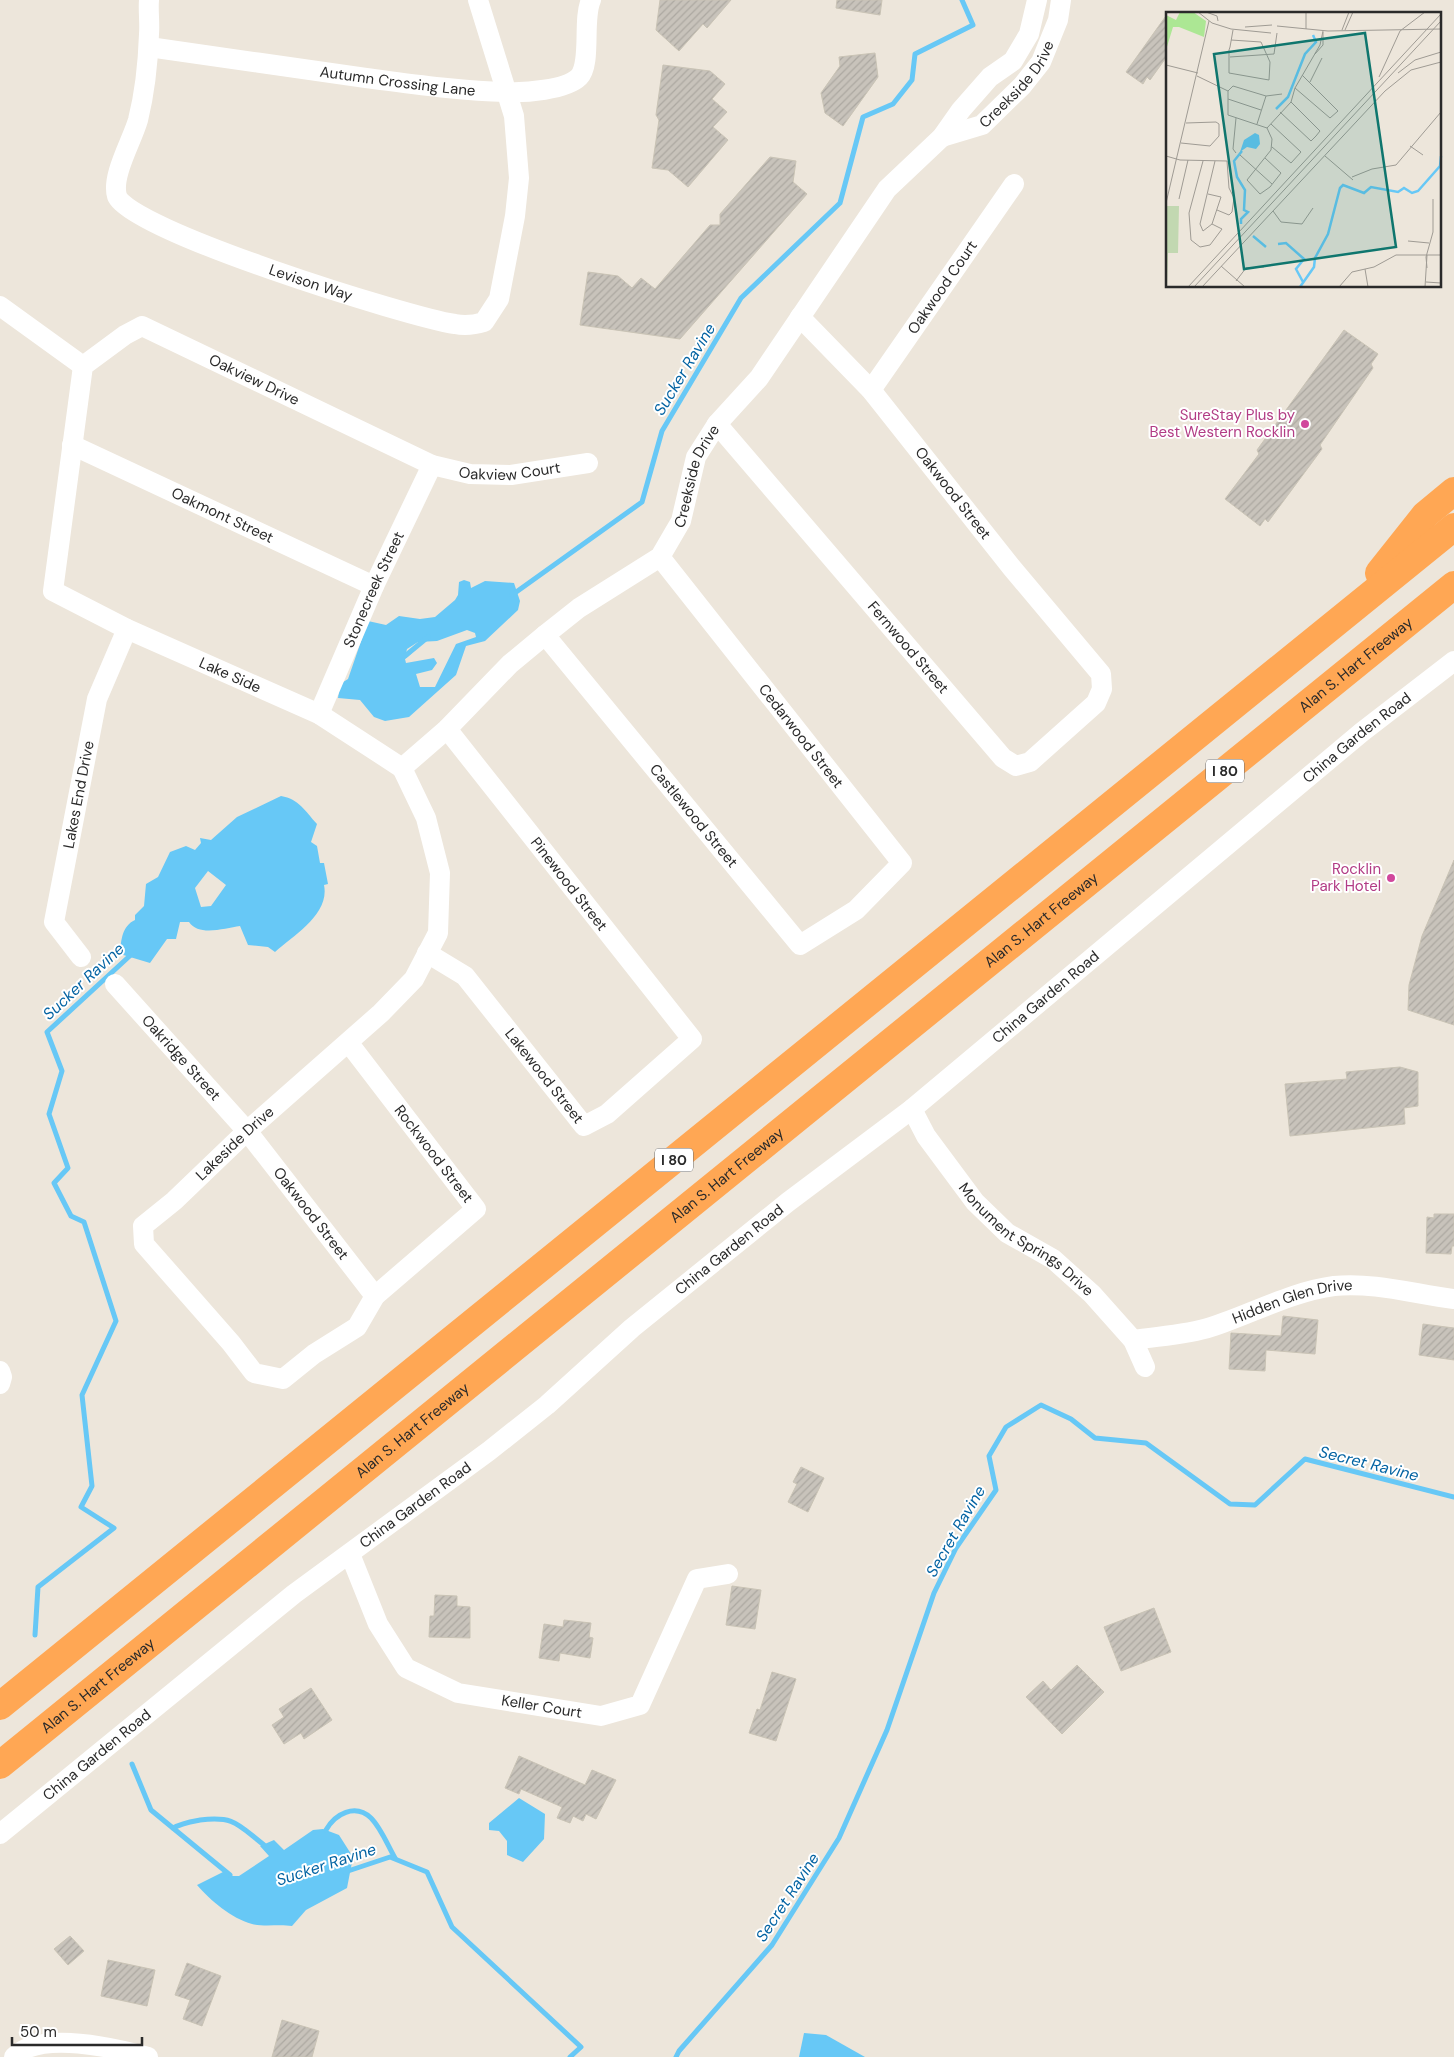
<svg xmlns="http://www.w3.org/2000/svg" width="1454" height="2057" font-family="'DM Sans',sans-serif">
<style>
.water{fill:#67c8f6;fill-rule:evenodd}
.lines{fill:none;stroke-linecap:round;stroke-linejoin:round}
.stream{stroke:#67c8f6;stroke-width:5}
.building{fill:url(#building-hatch);stroke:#c9c3b5}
.minor{stroke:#fff;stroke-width:20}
.motorway{stroke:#ffa754;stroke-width:28}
.hotel-dot{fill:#d1479c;stroke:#fff;stroke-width:2}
.labels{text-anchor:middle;stroke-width:4;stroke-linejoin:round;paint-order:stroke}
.shield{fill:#fff;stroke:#6a6a6a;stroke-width:1}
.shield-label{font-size:14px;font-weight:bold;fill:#2a2a2a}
.street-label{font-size:15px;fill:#2a2a2a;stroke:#fff}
.hotel-label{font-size:15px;fill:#b23c85;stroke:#fff;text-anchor:end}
.water-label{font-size:16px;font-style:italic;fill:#0564a3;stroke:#fff}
.inset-river{fill:none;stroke:#67c8f6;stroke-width:2.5}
.inset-road{fill:none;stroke:#9f9b94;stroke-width:1}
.view{fill:#0f766e;fill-opacity:0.15;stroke:#0f766e;stroke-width:2.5}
.inset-edge{fill:none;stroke:#2a2a2a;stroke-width:2.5}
</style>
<defs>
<pattern id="building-hatch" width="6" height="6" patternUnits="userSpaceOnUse" patternTransform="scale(1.25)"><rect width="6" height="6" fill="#c8c3bb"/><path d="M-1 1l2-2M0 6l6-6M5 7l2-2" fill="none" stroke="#aca8a1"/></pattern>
</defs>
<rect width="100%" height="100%" fill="#ede6db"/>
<g class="water">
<path d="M464,580L470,582L471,588L485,581L514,583L520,601L518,610L485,641L466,646L456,675L409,717L385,721L374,717L360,700L338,698L340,684L348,679L368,621L386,625L399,616L420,619L435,617L455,600L458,595L459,582ZM467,630L475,633L476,637L456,644L435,687H420L416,674L432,670L437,663L434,658L406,663L405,659L412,653H406L407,649L418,642L437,641Z"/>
<path d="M281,796C299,799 305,811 317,824L311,842L317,846L320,863H324L328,884L324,885C330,914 294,935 275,952L268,947L248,945L240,926C225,928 199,937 189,922H180L176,939H167L150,963L120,954C121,940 122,926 135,920V915L144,906L146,884L158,877L170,852L186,846L195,850L201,843L200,838L211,840L237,817ZM208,871L226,885L211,906L201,907L195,888Z"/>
<path d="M519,1798L545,1814L544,1839L523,1862L507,1855V1841L499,1831L489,1830V1823Z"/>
<path d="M323,1829L339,1835L353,1857L347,1888L306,1910L292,1926C280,1924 264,1927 252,1924C231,1918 211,1901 197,1885L227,1870L232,1876H239L269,1856L260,1846L274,1840L284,1850L313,1830Z"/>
<path d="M804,2033L826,2035L865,2057H799Z"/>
</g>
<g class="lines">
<g class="stream">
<path d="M512,595L642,502L662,431L741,298L840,203L863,117L893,104L912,80L915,54L973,25L962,0"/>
<path d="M405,656L428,637"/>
<path d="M35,1635L38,1587L114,1528L81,1507L92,1486L82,1395L116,1321L84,1222L71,1216L54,1183L68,1168L49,1114L62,1071L47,1032L134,952"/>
<path d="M132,1764L151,1810L230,1875"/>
<path d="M173,1828C182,1823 189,1822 200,1820C235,1816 237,1824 264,1845"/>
<path d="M326,1830C335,1814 355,1803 371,1818C381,1828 388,1846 395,1858"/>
<path d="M345,1872L390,1857L427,1872L452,1927L581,2047L570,2057"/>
<path d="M676,2057L679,2051L772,1945L839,1838L887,1730L934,1593L956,1548L996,1490L989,1456L1006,1427L1041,1405L1071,1419L1095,1438L1146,1443L1230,1504L1255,1505L1305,1459L1454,1497"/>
</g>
</g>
<g class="building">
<path d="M660,0H731L707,28L703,24L679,51L656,30Z"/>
<path d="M837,0H882L880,15L836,8Z"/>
<path d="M1168,13V55L1150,80L1147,77L1143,84L1126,72Z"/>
<path d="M875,53L878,77L843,126L825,113L821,93L840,66L839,57Z"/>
<path d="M663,65L710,71L725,84L712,99L727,112L713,127L728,140L688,187L668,170L652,168L659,120L656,115Z"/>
<path d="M770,157L796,161L793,182L807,194L680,339L580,325L588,272L618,276L632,288L641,278L655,289L710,225H720V214Z"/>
<path d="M1344,330L1378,354L1371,364L1373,368L1320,445L1322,449L1268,522L1265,519L1260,526L1225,499L1259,454L1257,450Z"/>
<path d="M1454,860V1025L1408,1010L1409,985L1422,936Z"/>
<path d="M1400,1067L1418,1072V1106L1404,1108L1405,1124L1290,1136L1285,1084L1347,1079L1346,1072Z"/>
<path d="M1434,1214H1454V1246H1452L1451,1254L1426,1253L1427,1217L1434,1218Z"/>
<path d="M1283,1316L1318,1320L1315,1354L1266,1350L1265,1371L1229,1369L1231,1333L1281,1336Z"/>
<path d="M1423,1324L1454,1328V1360L1419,1355Z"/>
<path d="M801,1467L824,1478L808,1512L788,1502L797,1484L793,1482Z"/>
<path d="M732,1586L761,1590L755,1629L726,1625Z"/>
<path d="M435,1595L457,1596V1606L470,1607V1638L429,1637L430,1616H434Z"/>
<path d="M1154,1608L1171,1652L1121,1671L1104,1627Z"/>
<path d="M564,1620L591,1623L589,1637L593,1638L590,1658L560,1653L559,1661L539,1658L544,1624L563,1627Z"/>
<path d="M1077,1665L1104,1692L1062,1734L1026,1697L1043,1681L1051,1690Z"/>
<path d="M772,1672L796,1679L776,1741L749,1733L757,1709L760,1710Z"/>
<path d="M311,1688L332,1720L304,1739L301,1733L284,1744L272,1725L284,1717L279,1709Z"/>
<path d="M519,1756L585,1785L592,1770L616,1780L596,1819L586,1814L583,1821L573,1816L570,1823L557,1818L562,1807L521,1789L519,1794L505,1788Z"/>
<path d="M70,1936L84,1951L68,1965L54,1949Z"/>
<path d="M108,1960L155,1970L147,2006L101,1996Z"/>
<path d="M187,1963L221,1976L202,2026L183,2019L190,2000L175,1995Z"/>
<path d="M282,2020L319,2031L312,2057H272Z"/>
</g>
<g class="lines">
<g class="minor">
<path id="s1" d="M149,0C148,11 150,23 149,34C148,63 145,92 138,120C132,141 111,176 117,196C126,229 411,318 455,324C465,326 474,325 484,322L499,299L515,216L519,178L514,116L478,0"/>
<path id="s2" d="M149,47C221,57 294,68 366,78C413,84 459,91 506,92C524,93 566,90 579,77C592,63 582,20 591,0"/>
<path id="s3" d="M942,137L982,125L1022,86L1041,62L1058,20L1061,0"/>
<path d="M0,306L83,366"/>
<path id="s4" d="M871,390L1014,184"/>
<path id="s5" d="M717,424L1003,758L1016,766L1030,762L1096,703L1102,689L1101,674L1012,568L871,390L800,317"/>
<path id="s6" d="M72,445L374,586"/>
<path id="s7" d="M545,635L800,945L856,910L902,863L660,557"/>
<path id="s8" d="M319,714L374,586L432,465"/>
<path id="s9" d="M402,768L319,714L127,629L53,591L83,366L125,335L142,326L432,465L470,474L511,475L588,463"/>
<path id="s10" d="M402,768L447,729L510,664L545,635L579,608L660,557L681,521L696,457L717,424L759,378L887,189L942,137L961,110L990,77L1013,61L1029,34L1037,0"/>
<path id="s11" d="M427,953L465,976L584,1126L607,1114L692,1039L447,729"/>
<path id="s12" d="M81,957L54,922L97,699L127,629"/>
<path id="s13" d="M115,984L247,1131L375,1296"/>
<path id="s14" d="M348,1042L476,1209L375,1296L357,1327L314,1354L283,1379L254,1373L231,1343L144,1244L143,1226L174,1201L247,1131L381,1013L414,979L438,933L440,873L426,818L402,768"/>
<path id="s15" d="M912,1109L926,1136L975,1202L1007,1233L1053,1259L1092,1294L1133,1340L1145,1367"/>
<path id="s16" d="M1133,1340C1158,1336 1187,1335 1211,1327C1252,1314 1290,1292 1334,1286C1374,1282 1414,1294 1454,1299"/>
<path d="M0,1371L2,1377L0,1384"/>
<path id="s17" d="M350,1554L378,1624L406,1668L458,1693L601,1716L640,1705L697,1579L728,1574"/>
<path id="s18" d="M0,1834L294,1594L489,1451L547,1405L632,1328L788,1202L912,1109L1362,732L1454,661"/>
<path d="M14,2057C40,2030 115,2048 148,2057"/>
</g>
<g class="motorway">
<path d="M1379,573L1425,515L1454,491"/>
<path d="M0,1706L1454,527"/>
<path id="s19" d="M0,1765L1454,585"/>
</g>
</g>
<g class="hotel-dot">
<circle cx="1305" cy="424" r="5"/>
<circle cx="1391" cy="878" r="5"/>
</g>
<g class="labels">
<g class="shield">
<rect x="1206" y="759.5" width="38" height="23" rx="4"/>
<rect x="655" y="1148.5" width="38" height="23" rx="4"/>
</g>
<g class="shield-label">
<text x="1225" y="776">I 80</text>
<text x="674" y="1165">I 80</text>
</g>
<g class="street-label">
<text dy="5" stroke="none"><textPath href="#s3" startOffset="96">Creekside Drive</textPath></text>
<text dy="5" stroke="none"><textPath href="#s2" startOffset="251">Autumn Crossing Lane</textPath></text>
<text dy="5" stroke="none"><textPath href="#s1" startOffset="415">Levison Way</textPath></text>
<text dy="5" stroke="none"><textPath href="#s4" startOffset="125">Oakwood Court</textPath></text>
<text dy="5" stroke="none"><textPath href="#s9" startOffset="815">Oakview Drive</textPath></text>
<text dy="5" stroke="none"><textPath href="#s9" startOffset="1091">Oakview Court</textPath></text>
<text dy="5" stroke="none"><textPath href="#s10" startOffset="424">Creekside Drive</textPath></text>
<text transform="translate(953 493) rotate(52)" y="5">Oakwood Street</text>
<text dy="5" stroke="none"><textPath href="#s6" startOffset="166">Oakmont Street</textPath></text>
<text dy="5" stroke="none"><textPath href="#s8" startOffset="136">Stonecreek Street</textPath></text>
<text dy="5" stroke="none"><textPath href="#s5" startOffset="294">Fernwood Street</textPath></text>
<text dy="5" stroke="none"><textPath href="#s19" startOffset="1746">Alan S. Hart Freeway</textPath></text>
<text transform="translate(230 675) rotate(24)" y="5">Lake Side</text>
<text transform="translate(801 736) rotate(52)" y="5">Cedarwood Street</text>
<text dy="5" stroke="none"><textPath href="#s18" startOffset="1745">China Garden Road</textPath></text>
<text dy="5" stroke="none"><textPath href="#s12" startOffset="174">Lakes End Drive</textPath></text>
<text dy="5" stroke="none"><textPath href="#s7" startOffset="234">Castlewood Street</textPath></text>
<text transform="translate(569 884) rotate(52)" y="5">Pinewood Street</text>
<text dy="5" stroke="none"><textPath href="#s19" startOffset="1341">Alan S. Hart Freeway</textPath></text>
<text dy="5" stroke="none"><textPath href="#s18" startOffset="1340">China Garden Road</textPath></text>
<text dy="5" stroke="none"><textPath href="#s13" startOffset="99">Oakridge Street</textPath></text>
<text dy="5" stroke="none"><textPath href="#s11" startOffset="172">Lakewood Street</textPath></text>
<text dy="5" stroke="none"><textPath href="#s14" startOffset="811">Lakeside Drive</textPath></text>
<text dy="5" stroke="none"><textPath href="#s14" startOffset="141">Rockwood Street</textPath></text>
<text dy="5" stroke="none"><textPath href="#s19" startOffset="936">Alan S. Hart Freeway</textPath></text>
<text dy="5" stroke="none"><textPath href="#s13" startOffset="302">Oakwood Street</textPath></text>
<text dy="5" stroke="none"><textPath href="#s15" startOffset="176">Monument Springs Drive</textPath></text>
<text dy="5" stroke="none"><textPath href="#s18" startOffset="935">China Garden Road</textPath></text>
<text dy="5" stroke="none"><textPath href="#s16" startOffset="165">Hidden Glen Drive</textPath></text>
<text dy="5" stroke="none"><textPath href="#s19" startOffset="531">Alan S. Hart Freeway</textPath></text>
<text dy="5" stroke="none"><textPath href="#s18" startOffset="530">China Garden Road</textPath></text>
<text dy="5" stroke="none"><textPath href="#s19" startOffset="126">Alan S. Hart Freeway</textPath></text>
<text dy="5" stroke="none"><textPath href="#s17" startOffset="270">Keller Court</textPath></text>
<text dy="5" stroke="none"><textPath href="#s18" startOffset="125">China Garden Road</textPath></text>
</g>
<g class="hotel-label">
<text x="1295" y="420">SureStay Plus by<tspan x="1295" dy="17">Best Western Rocklin</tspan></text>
<text x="1381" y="874">Rocklin<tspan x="1381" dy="17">Park Hotel</tspan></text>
</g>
<g class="water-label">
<text transform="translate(684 369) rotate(-59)" y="6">Sucker Ravine</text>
<text transform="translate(83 981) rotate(-43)" y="6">Sucker Ravine</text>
<text transform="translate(1369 1463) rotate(14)" y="6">Secret Ravine</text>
<text transform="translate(955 1531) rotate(-60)" y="6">Secret Ravine</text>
<text transform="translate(326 1864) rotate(-18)" y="6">Sucker Ravine</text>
<text transform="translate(787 1897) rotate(-57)" y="6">Secret Ravine</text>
</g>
</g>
<g transform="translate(1166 12)">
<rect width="275" height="275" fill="#ede6db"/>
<path d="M0,194H13L12,241H2L1,275Z" fill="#c2d8b1"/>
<path d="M14,0H27L40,9L38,25L13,15H7L0,38V3L10,8Z" fill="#ace794"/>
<path d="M89,121L93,123L94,132L90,137L81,135L74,140L78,128Z" fill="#67c8f6"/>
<path class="inset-river" d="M110,97L122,85L139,42L150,30L147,23M75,212V207L82,200L78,198L79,178L71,165L68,149L76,139M87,224L100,235M112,232L120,231L138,247L130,257L137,270M134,275L148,255L149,246L162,222L174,176L177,173L198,181L205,175L232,180L238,176L246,181L252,179L274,154L275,144"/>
<path class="inset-road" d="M32,0L46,11L65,17L105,21M40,0L51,4L52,9M140,0V17M111,14L162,19L275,17M79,15L106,13M176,18L183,0M179,18L187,0M65,28L95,30L104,50L103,68L63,61V38L64,35L67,18M149,42L157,33V20M64,45L108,42L111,21M0,53L32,61M232,61L249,48L275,40M31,64L62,79M213,65L234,19L259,0M144,70L156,46M129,76L164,106L172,99L136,63M62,87L95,98M114,100L145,129L150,124L154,119L125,90M70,106L67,137L70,141M91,112L100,84M105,112L135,140L125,151L106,135M101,116L62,103V79L67,74L100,84L116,82M101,116L125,90L129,76L154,33L157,19M15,131L44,134L53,124V112L50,110L20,111M244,134L257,143M74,143L106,172M0,144L14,148L61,149L63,176L68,186L66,200L63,203L51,198M159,144L187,168M99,146L115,161L104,175L94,182L81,168L105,138L106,127L101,116M37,149L23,201L25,228L34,235L44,233L56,217L46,212M186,165L206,157L230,153L275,100M42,182L55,185L46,212L37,219L34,212L49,149M13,187L22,148M0,191L43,9M107,199L115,210L136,212L147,196M242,229L263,231M55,254L79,275M261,256L260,245L267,220V187M199,257L202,275M70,269L80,256L98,255M260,270L275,271M22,275L275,2M28,275L275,9M36,275L219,79L245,58L275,50M173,275L186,260L208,255L230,243H275M259,275L261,243"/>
<path class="view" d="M199,21L230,235L78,257L48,42Z"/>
<rect width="275" height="275" class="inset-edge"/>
</g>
<path d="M12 2037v8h130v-8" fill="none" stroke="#2a2a2a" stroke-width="2.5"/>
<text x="20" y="2037" font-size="15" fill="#2a2a2a" stroke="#ffffff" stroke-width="4" paint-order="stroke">50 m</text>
</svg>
